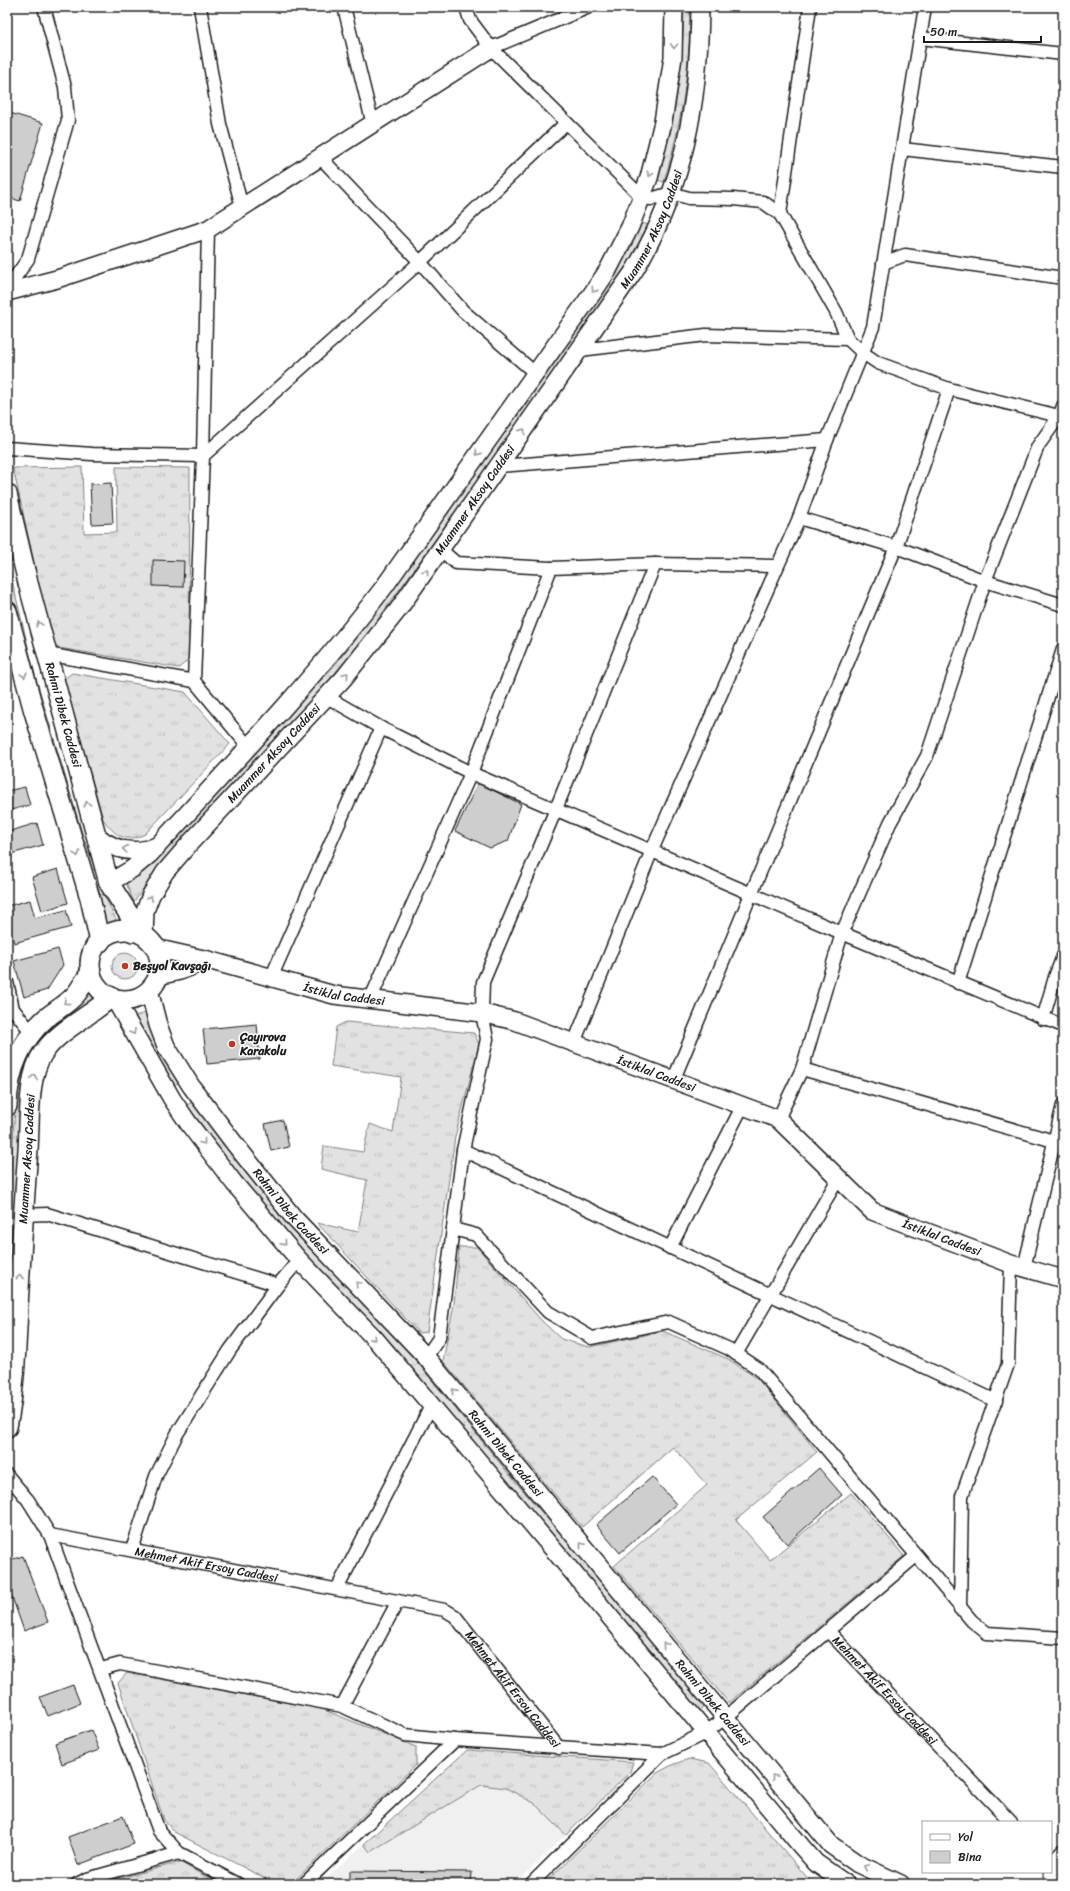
<svg xmlns="http://www.w3.org/2000/svg" width="1070" height="1891" font-family="Sriracha,sans-serif">
<style>
.built{fill:#f0f0f0}
.grass{fill:url(#grass-tufts);stroke:#7f7f7f}
.building{fill:#cecece;stroke:#1c1c1c}
.lines{fill:none;stroke-linecap:round;stroke-linejoin:round}
.street-casing{stroke:#1c1c1c;stroke-width:15}
.secondary-casing{stroke:#1c1c1c;stroke-width:20}
.primary-casing{stroke:#1c1c1c;stroke-width:22}
.street{stroke:#fff;stroke-width:12}
.secondary{stroke:#fff;stroke-width:17}
.primary{stroke:#fff;stroke-width:19}
.oneway{stroke:#999}
.poi-dot{fill:#c8321e;stroke:#fff;stroke-width:1.5}
.labels{text-anchor:middle;stroke-width:3;stroke-linejoin:round;paint-order:stroke}
.street-label{font-size:12px;fill:#1c1c1c;stroke:#fff}
.poi-label{font-size:12px;font-weight:bold;fill:#1c1c1c;stroke:#fff;text-anchor:start}
</style>
<defs>
<pattern id="grass-tufts" width="24" height="20" patternUnits="userSpaceOnUse"><rect width="24" height="20" fill="#e2e2e2"/><path d="M3 7l-1-3M5 7V3M7 7l1-3M15 17l-1-3M17 17v-4M19 17l1-3" fill="none" stroke="#c1c1c1"/></pattern>
</defs>
<rect width="100%" height="100%" fill="#fff"/>
<filter id="ink" filterUnits="userSpaceOnUse"><feTurbulence type="fractalNoise" baseFrequency=".025" numOctaves="2"/><feDisplacementMap in="SourceGraphic" scale="8" xChannelSelector="R" yChannelSelector="G"/><feConvolveMatrix kernelMatrix="1 2 1 2 8 2 1 2 1" color-interpolation-filters="sRGB"/></filter>
<g filter="url(#ink)">
<path class="built" d="M467,1750L633,1762L630,1772L515,1884H320Z"/>
<g class="grass">
<path d="M684,7H690C690,69 682,122 664,182L658,180C675,123 683,66 684,7Z"/>
<path d="M642,223L648,225L627,266L604,303L362,642L282,734L159,866L134,902L126,883L144,871L167,848L334,666L357,637L620,265Z"/>
<path d="M82,467L84,533L117,532L116,467L190,468L189,659L179,668L53,647L13,468Z"/>
<path d="M7,560L35,675L84,839L95,869L88,872L18,628L7,585Z"/>
<path d="M72,673L185,692L230,744L145,834C126,844 114,835 103,819L64,679Z"/>
<path d="M99,894L104,895L120,928L103,935Z"/>
<circle cx="125" cy="966" r="13"/>
<path d="M93,989L104,1001L41,1042L7,1363V1242L16,1089L23,1062L41,1032L81,1002Z"/>
<path d="M146,1013C153,1039 163,1061 178,1082L174,1086L135,1016Z"/>
<path d="M346,1022L474,1033L479,1044L455,1137L427,1332L419,1333L317,1223L358,1232L367,1180L321,1169L324,1146L363,1152L370,1124L393,1132L401,1077L331,1066L336,1027Z"/>
<path d="M192,1102L245,1171L297,1234L408,1351L513,1479L603,1583L705,1706L700,1711L390,1342L300,1248L239,1174L187,1105Z"/>
<path d="M459,1247H477L542,1321L561,1339L589,1347L663,1331L728,1359L758,1379L817,1452L736,1520L770,1560L851,1493L904,1556L729,1703L614,1566L707,1485L673,1447L582,1527L443,1361L454,1304Z"/>
<path d="M127,1673L322,1709L416,1747V1765L292,1883H274L174,1832L164,1820L118,1683Z"/>
<path d="M467,1750L633,1762L630,1772L566,1835L534,1803L506,1788L481,1785L370,1852L364,1844Z"/>
<path d="M689,1759L709,1763L811,1882L814,1884H544L657,1773L674,1764Z"/>
<path d="M180,1862L218,1884H99Z"/>
</g>
<g class="building">
<path d="M10,113L43,123L20,201L7,197V125Z"/>
<path d="M111,483L113,523L92,524L90,484Z"/>
<path d="M153,560L184,561L183,587L153,586Z"/>
<path d="M478,783L521,804L508,841L490,848L455,831Z"/>
<path d="M25,787L30,805L7,811V791Z"/>
<path d="M37,823L43,845L7,855V832Z"/>
<path d="M58,869L68,903L42,911L32,877Z"/>
<path d="M30,900L35,918L66,910L71,927L14,943L7,918V906Z"/>
<path d="M58,949L63,965L47,990L24,997L14,961Z"/>
<path d="M257,1024L260,1059L207,1064L203,1029Z"/>
<path d="M283,1120L289,1147L271,1151L265,1124Z"/>
<path d="M819,1468L842,1495L787,1544L763,1517Z"/>
<path d="M652,1477L676,1504L620,1553L596,1525Z"/>
<path d="M23,1556L48,1622L24,1631L11,1594L7,1602V1561Z"/>
<path d="M73,1685L80,1703L48,1716L40,1697Z"/>
<path d="M91,1730L99,1750L62,1764L55,1743Z"/>
<path d="M123,1816L134,1844L78,1865L68,1837Z"/>
<path d="M350,1871L472,1872L471,1884H350Z"/>
</g>
<g class="lines">
<defs>
<g id="street">
<path d="M200,7L220,124L242,207"/>
<path d="M344,7L373,125"/>
<path d="M466,7L470,20L491,48L643,198L651,199L671,193L689,198L733,199L763,202L780,214"/>
<path d="M810,7L780,214L836,312L848,339L863,353L878,363L949,389L1063,417"/>
<path d="M920,38L1063,54"/>
<path d="M491,48L589,7"/>
<path d="M902,149L1063,167"/>
<path d="M321,158L420,262L463,311L535,373"/>
<path d="M883,263L905,255L1063,278"/>
<path d="M7,289L28,259L68,120L65,87L44,7"/>
<path d="M580,350L706,335L848,339"/>
<path d="M7,448L92,454L203,456L420,262L566,123"/>
<path d="M499,466L827,440"/>
<path d="M799,518L896,547L985,581L1063,605"/>
<path d="M441,550L456,563L551,568L655,564L777,566"/>
<path d="M47,654L194,681L248,746"/>
<path d="M194,681L203,456L208,229"/>
<path d="M327,697L381,728L471,773L842,933L1063,1026"/>
<path d="M271,978L381,728"/>
<path d="M7,982L13,1009L32,1033"/>
<path d="M958,983L1063,649"/>
<path d="M370,1000L471,773L551,568"/>
<path d="M1043,1019L1055,977L1063,956"/>
<path d="M574,1043L652,850L799,518L827,440L873,327L925,7"/>
<path d="M802,1069L1054,1141"/>
<path d="M673,1081L896,547L949,389"/>
<path d="M778,1119L802,1069L842,933L890,823L927,756L985,581L1038,446L1060,415L1063,406"/>
<path d="M463,1150L996,1401"/>
<path d="M24,1215L47,1214L278,1285"/>
<path d="M453,1229L476,1235L548,1312L592,1338L669,1322L729,1349L759,1369L972,1621L987,1633L1063,1638"/>
<path d="M670,1248L742,1107"/>
<path d="M1024,1268L1063,1105"/>
<path d="M736,1354L838,1179"/>
<path d="M426,1357L439,1338L463,1150L487,1039L482,1013L483,982L556,809L655,564"/>
<path d="M7,1475L28,1500L50,1535L159,1831L179,1853L238,1884"/>
<path id="s1" d="M50,1535L445,1610L455,1616L559,1748"/>
<path d="M132,1550L156,1476L177,1434L230,1350L278,1285L299,1260"/>
<path d="M337,1589L431,1406"/>
<path d="M960,1609L962,1496L1008,1364L1011,1264"/>
<path id="s2" d="M828,1631L1011,1822"/>
<path d="M101,1669L120,1664L342,1706L405,1735L455,1740L662,1754L705,1733L725,1718L916,1556"/>
<path d="M342,1706L398,1601"/>
<path d="M77,1884L87,1879L179,1853"/>
<path d="M304,1884L455,1740"/>
<path d="M531,1884L662,1754"/>
</g>
<g id="secondary">
<path d="M7,292L57,279L208,229L491,48"/>
<path d="M96,835C114,851 134,855 157,846"/>
<path d="M109,883L132,869L150,854C230,767 312,681 384,587L596,288L608,270L630,227L649,178L663,122L673,57L674,7"/>
<path id="s3" d="M144,936L145,911L151,895L165,872L190,843L343,679L398,610L634,271C684,188 699,103 700,7"/>
<path id="s4" d="M155,948L208,960L334,995L482,1013L515,1021L778,1119L872,1211L1011,1264L1063,1279"/>
<path d="M158,976L180,971L208,960"/>
<path id="s5" d="M149,990L158,1025L166,1046L191,1086L234,1143L294,1218L426,1357L831,1845L858,1864L901,1884"/>
<path d="M114,998L172,1099L189,1124L234,1183L299,1260L376,1340L575,1575L801,1846L816,1863L846,1884"/>
<path d="M1053,1884L1052,1865L1063,1853"/>
</g>
<g id="primary">
<path id="s6" d="M7,494L28,583L109,883L130,916L133,932"/>
<path d="M7,611L33,708L90,898L100,942"/>
<circle cx="125" cy="965" r="35"/>
<path d="M7,1106C8,1073 20,1041 46,1018C56,1010 69,1003 77,993C82,986 86,979 91,972"/>
<path id="s7" d="M7,1427C15,1387 16,1347 18,1307C21,1254 24,1202 28,1150C30,1122 27,1076 43,1053C60,1029 89,1017 111,997"/>
</g>
</defs>
<use href="#street" class="street-casing"/>
<use href="#secondary" class="secondary-casing"/>
<use href="#primary" class="primary-casing"/>
<use href="#street" class="street"/>
<use href="#secondary" class="secondary"/>
<use href="#primary" class="primary"/>
</g>
<defs><path id="oneway-chevron" d="M-2-3.5L2.5 0L-2 3.5" fill="none" stroke-width="1.6" stroke-linecap="round" stroke-linejoin="round"/></defs>
<g class="oneway">
<use href="#oneway-chevron" transform="translate(674 46) rotate(93)"/>
<use href="#oneway-chevron" transform="translate(650 174) rotate(106)"/>
<use href="#oneway-chevron" transform="translate(594 290) rotate(125)"/>
<use href="#oneway-chevron" transform="translate(523 431) rotate(-55)"/>
<use href="#oneway-chevron" transform="translate(478 453) rotate(125)"/>
<use href="#oneway-chevron" transform="translate(426 572) rotate(-54)"/>
<use href="#oneway-chevron" transform="translate(39 624) rotate(-105)"/>
<use href="#oneway-chevron" transform="translate(24 675) rotate(75)"/>
<use href="#oneway-chevron" transform="translate(346 675) rotate(-50)"/>
<use href="#oneway-chevron" transform="translate(87 804) rotate(-105)"/>
<use href="#oneway-chevron" transform="translate(125 849) rotate(-172)"/>
<use href="#oneway-chevron" transform="translate(77 854) rotate(73)"/>
<use href="#oneway-chevron" transform="translate(150 898) rotate(-67)"/>
<use href="#oneway-chevron" transform="translate(66 1002) rotate(141)"/>
<use href="#oneway-chevron" transform="translate(133 1032) rotate(60)"/>
<use href="#oneway-chevron" transform="translate(34 1077) rotate(-78)"/>
<use href="#oneway-chevron" transform="translate(203 1142) rotate(52)"/>
<use href="#oneway-chevron" transform="translate(284 1243) rotate(49)"/>
<use href="#oneway-chevron" transform="translate(20 1277) rotate(-87)"/>
<use href="#oneway-chevron" transform="translate(358 1284) rotate(-134)"/>
<use href="#oneway-chevron" transform="translate(373 1338) rotate(48)"/>
<use href="#oneway-chevron" transform="translate(454 1391) rotate(-129)"/>
<use href="#oneway-chevron" transform="translate(582 1545) rotate(-130)"/>
<use href="#oneway-chevron" transform="translate(665 1645) rotate(-130)"/>
<use href="#oneway-chevron" transform="translate(774 1777) rotate(-130)"/>
<use href="#oneway-chevron" transform="translate(866 1867) rotate(-155)"/>
</g>
</g>
<g class="poi-dot">
<circle cx="125" cy="966" r="4"/>
<circle cx="232" cy="1044" r="4"/>
</g>
<g class="labels">
<g class="street-label">
<text dy="4" stroke="none"><textPath href="#s3" startOffset="878">Muammer Aksoy Caddesi</textPath></text>
<text dy="4" stroke="none"><textPath href="#s3" startOffset="554">Muammer Aksoy Caddesi</textPath></text>
<text dy="4" stroke="none"><textPath href="#s6" startOffset="228">Rahmi Dibek Caddesi</textPath></text>
<text dy="4" stroke="none"><textPath href="#s3" startOffset="230">Muammer Aksoy Caddesi</textPath></text>
<text dy="4" stroke="none"><textPath href="#s4" startOffset="195">İstiklal Caddesi</textPath></text>
<text dy="4" stroke="none"><textPath href="#s4" startOffset="519">İstiklal Caddesi</textPath></text>
<text dy="4" stroke="none"><textPath href="#s7" startOffset="269">Muammer Aksoy Caddesi</textPath></text>
<text dy="4" stroke="none"><textPath href="#s5" startOffset="266">Rahmi Dibek Caddesi</textPath></text>
<text dy="4" stroke="none"><textPath href="#s4" startOffset="855">İstiklal Caddesi</textPath></text>
<text dy="4" stroke="none"><textPath href="#s5" startOffset="590">Rahmi Dibek Caddesi</textPath></text>
<text dy="4" stroke="none"><textPath href="#s1" startOffset="159">Mehmet Akif Ersoy Caddesi</textPath></text>
<text dy="4" stroke="none"><textPath href="#s1" startOffset="507">Mehmet Akif Ersoy Caddesi</textPath></text>
<text dy="4" stroke="none"><textPath href="#s2" startOffset="82">Mehmet Akif Ersoy Caddesi</textPath></text>
<text dy="4" stroke="none"><textPath href="#s5" startOffset="914">Rahmi Dibek Caddesi</textPath></text>
</g>
<g class="poi-label">
<text x="133" y="970">Beşyol Kavşağı</text>
<text x="240" y="1041">Çayırova<tspan x="240" dy="14">Karakolu</tspan></text>
</g>
</g>
<rect width="1070" height="1891" fill="none" stroke="#fff" stroke-width="24"/>
<rect x="12" y="12" width="1046" height="1867" fill="none" stroke="#1c1c1c" stroke-width="1.5" filter="url(#ink)"/>
<rect x="922" y="1821" width="130" height="52" fill="#ffffff" stroke="#a4a4a4"/>
<rect x="930" y="1834" width="20" height="6" fill="#ffffff" stroke="#a4a4a4"/>
<text x="958" y="1841" font-size="12" fill="#1c1c1c">Yol</text>
<rect x="930" y="1851" width="20" height="12" fill="#cecece" stroke="#a4a4a4"/>
<text x="958" y="1861" font-size="12" fill="#1c1c1c">Bina</text>
<path d="M924 36v6h117v-6" fill="none" stroke="#1c1c1c" stroke-width="2"/>
<text x="930" y="36" font-size="12" fill="#1c1c1c" stroke="#ffffff" stroke-width="3" paint-order="stroke">50 m</text>
</svg>
